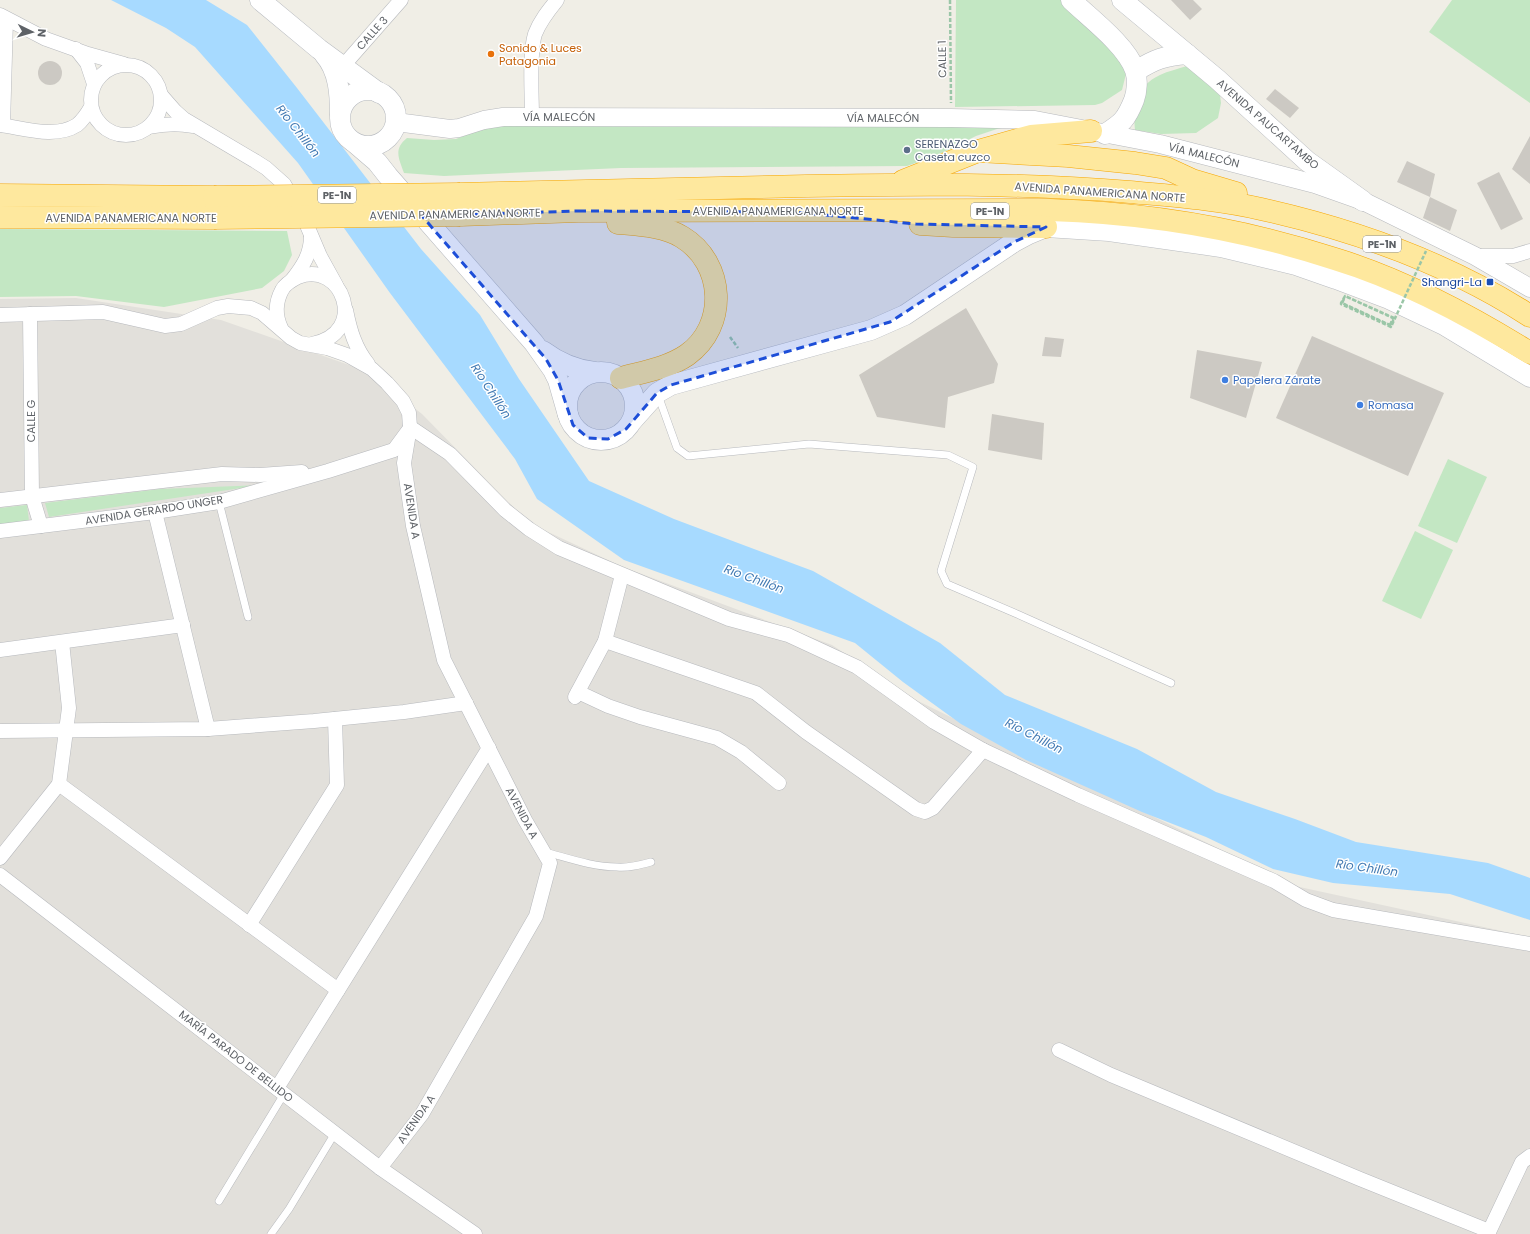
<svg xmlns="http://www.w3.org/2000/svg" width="1530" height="1234" font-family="Poppins,sans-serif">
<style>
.industrial{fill:#e2e0db}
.green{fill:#c3e7c3}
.water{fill:#a7daff}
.building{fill:#ccc9c3}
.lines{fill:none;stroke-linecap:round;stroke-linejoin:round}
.service-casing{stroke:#b7b9bd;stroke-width:8}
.minor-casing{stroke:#b7b9bd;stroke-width:15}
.tertiary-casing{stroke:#b7b9bd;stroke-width:19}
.secondary-casing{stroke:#b8bbc0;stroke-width:21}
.trunk-casing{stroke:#f6a600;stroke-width:23}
.path{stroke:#9ac6a7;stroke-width:2.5;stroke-dasharray:4 2;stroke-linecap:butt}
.service{stroke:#fff;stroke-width:7}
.minor{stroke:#fff;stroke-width:14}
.tertiary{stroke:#fff;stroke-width:18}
.secondary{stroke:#fff;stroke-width:20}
.trunk{stroke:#fee89e;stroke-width:22}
.trunk-bridge-casing{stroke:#f6a600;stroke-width:23;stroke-linecap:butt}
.path-bridge{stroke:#9ac6a7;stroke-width:2.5;stroke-dasharray:4 2;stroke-linecap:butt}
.trunk-bridge{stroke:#fee89e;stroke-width:22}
.marked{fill:#1d4ed8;fill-opacity:0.2;stroke:#1d4ed8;stroke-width:3;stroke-dasharray:8 5;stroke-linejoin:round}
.food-dot{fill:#e8710a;stroke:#fff;stroke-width:1.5}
.service-dot{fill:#5c6f8a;stroke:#fff;stroke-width:1.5}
.transit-dot{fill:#1a4fb4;stroke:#fff;stroke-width:1.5}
.shop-dot{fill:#3f7fe0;stroke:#fff;stroke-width:1.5}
.labels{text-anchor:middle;stroke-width:3;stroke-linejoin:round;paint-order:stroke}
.shield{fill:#fff;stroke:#8e9195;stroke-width:1}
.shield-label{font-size:10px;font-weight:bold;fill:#5e6267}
.street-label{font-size:11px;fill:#5e6267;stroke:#fff}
.food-label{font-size:11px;fill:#c56008;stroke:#fff;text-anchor:start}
.service-label{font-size:11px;fill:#4e5e75;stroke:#fff;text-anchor:start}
.transit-label{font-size:11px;fill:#164399;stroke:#fff;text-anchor:end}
.shop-label{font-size:11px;fill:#366cbe;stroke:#fff;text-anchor:start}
.water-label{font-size:12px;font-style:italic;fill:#427ab3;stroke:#fff}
</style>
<rect width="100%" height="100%" fill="#f0eee6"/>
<path class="industrial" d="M76,298L221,320L369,372L422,414L529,523L623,567L832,645L918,701L1295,886L1530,937V1234H0V299Z"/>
<g class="green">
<path d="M956,0H1066L1118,51L1126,74L1122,90L1102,103L1095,105L955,107Z"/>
<path d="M1452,0H1530V103L1429,32Z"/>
<path d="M1187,66L1220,95L1221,103L1218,118L1196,133L1161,134L1135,130C1133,107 1136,86 1160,75C1168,71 1178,69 1187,66Z"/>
<path d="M507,122L1026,123L997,129L976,136L938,155L907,166L621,168L444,176L404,173C399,159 393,149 407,138L434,140L456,139L476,131Z"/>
<path d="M0,229L287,231L292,255L284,271L262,288L164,307L76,296L0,297Z"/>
<path d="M1448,459L1487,477L1457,543L1418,526Z"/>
<path d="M261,485L49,517L45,503L160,489Z"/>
<path d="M27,505L29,521L0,525V508Z"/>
<path d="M1415,531L1453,550L1421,619L1382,601Z"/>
</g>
<path class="water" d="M111,0H206L247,25L297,88L421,249L480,315L519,379L589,481L674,519L813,571L940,643L1005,695L1137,749L1216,792L1295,819L1356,842L1488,863L1530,878V920L1450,894L1333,883L1273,869L1206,837L1142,812L1026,760L961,724L903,682L855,643L624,560L537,499L515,459L390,293L298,163L195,47L166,28Z"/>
<g class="building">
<path d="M1171,0H1193L1202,9L1190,20Z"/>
<circle cx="50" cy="73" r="12"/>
<path d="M1275,89L1299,108L1290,118L1266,99Z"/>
<path d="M1530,136V184L1512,169Z"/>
<path d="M1407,161L1435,174L1430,197L1397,182Z"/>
<path d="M1499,172L1523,219L1501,230L1477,183Z"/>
<path d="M1430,197L1457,210L1450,231L1423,218Z"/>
<path d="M966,308L998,364L994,383L948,397L945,428L877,417L859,375Z"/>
<path d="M1312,336L1444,393L1408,476L1276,418Z"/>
<path d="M1045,337L1064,339L1061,357L1042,356Z"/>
<path d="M1197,350L1262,362L1246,418L1190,398Z"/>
<path d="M992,414L1044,423L1042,460L988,450Z"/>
</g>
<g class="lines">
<defs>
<g id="service">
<path d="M658,395L677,448L688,456L809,444L948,455L973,467L941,571L947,584L1017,614L1171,683"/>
<path d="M219,502L248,617"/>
<path d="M545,852C568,858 593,867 617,867C629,868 640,865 651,862"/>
<path d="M219,1201L284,1094"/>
<path d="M271,1234L289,1209L335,1133"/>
</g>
<g id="minor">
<path d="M0,15L46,39L88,54L124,64"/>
<path d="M76,49L87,63L94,84"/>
<circle cx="126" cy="100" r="35"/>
<path d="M343,66L401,0"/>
<path d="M161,95L175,111L184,119L255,161L266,168L284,184L306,223L320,256L336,285"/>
<path d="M532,118C532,96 529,53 535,34C540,21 548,11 557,0"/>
<path d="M0,125C24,128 55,139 77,125C83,120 87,114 91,107"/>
<path d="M3,125L6,19"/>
<path d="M149,127C164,124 177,123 192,126"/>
<path d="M1475,256H1513L1530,251"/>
<path d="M292,280C303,266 311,254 311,236"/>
<path d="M346,310C350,330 355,348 368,364"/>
<path d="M30,314L32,496L41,526"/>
<path d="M0,315L103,312L165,326L181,324L217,308L228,306L251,308L262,313L291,338L300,343L327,348L347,355L372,369L387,383L403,401L409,413L410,427L404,463L413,526L444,660L525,820L550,863L536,916L422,1114L380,1168"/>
<path d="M281,328C275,315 275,303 282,290C285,284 292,280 298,277C342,259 370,333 312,344"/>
<path d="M410,427L450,454L505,510L529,529L559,548L729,619L788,635L857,667L934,722L983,750L1078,795L1274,881L1306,900L1333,910L1530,944"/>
<path d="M0,500L222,474L260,475L302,472"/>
<path d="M155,512L208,729"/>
<path d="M0,531L155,512L219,502L328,471L394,450L408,431"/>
<path d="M605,641L756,693L806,732L916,809L925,812L933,808L983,750"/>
<path d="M0,650L183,625"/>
<path d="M578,692L608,706L640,717L717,738L741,752L779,783"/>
<path d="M575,697L605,641L622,575"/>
<path d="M0,731L208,729L314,721L404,712L466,703"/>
<path d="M59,784L338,990"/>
<path d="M0,858L59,784L69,708L62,642"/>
<path d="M0,875L380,1168L475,1234"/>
<path d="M249,925L337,785L335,719"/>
<path d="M1059,1050L1111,1075L1360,1179L1489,1231"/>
<path d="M277,1088L489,748"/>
<path d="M1488,1234L1522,1162L1530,1156"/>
</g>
<path id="tertiary" d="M396,122L450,129L459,128L484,120L503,117L951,118L1035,120L1160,144L1315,184L1363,201L1475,256L1530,288"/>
<g id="secondary">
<path d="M260,0L319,49L379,93"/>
<path d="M1071,0C1091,19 1126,45 1135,70C1138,79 1137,92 1134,100C1126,120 1122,123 1105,134"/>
<path d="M1122,0L1217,79L1307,161L1363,201"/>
<path d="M324,54C339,71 340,94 340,115"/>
<path d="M1136,71C1155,59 1164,56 1187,54"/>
<circle cx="368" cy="118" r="28"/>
<path d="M356,144L377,162L388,176L534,343L553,370L558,380L568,415"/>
<path d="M543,351C559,363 575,370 595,372"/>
<circle cx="601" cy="406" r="34"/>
<path d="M632,421L657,393L671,385L871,330L905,315L1014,242L1029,234L1046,227L1109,231L1221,247L1296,265L1336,279L1389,299L1444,325L1530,377"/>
</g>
<g id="trunk">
<path d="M978,151L1068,156L1135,163L1166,168L1192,180L1236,193"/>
<path d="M903,181L978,151L1031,136L1091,131"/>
<path d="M460,194C575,191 690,189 806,186C914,184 1022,183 1130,192C1173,196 1218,199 1261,209C1355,230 1448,263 1530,316"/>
<path d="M0,195L214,197"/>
<path d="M460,215L578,211L1050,210C1146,213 1243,229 1335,259C1404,280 1469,315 1530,353"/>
<path d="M0,217L214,218"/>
<path d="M618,223C639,225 664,226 682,237C725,263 728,326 687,355C668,368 643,372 621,378"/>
<path d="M920,224L953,226L1046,227"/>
</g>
</defs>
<use href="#service" class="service-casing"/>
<use href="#minor" class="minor-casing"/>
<use href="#tertiary" class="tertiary-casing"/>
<use href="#secondary" class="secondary-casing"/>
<use href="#trunk" class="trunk-casing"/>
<g class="path">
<path d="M950,0L951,103"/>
<path d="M1344,299L1342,303L1390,325"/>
<path d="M730,337L738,348"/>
</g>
<use href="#service" class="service"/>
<use href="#minor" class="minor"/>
<use href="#tertiary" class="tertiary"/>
<use href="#secondary" class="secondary"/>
<use href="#trunk" class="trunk"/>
<defs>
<g id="trunk-bridge">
<path d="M214,197L460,194"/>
<path d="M214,218L460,215"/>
</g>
</defs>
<use href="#trunk-bridge" class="trunk-bridge-casing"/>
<path class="path-bridge" d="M1390,325L1393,318L1345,296L1341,303L1391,326L1394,318L1345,296L1341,304L1391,327L1426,251"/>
<use href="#trunk-bridge" class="trunk-bridge"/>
</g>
<path class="marked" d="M578,211L795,212L916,224L1046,227L1014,242L890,322L671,385L657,393L626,429L608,439L588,438L573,425L558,380L546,359L422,216Z"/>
<circle class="food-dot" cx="491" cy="54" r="4"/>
<circle class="service-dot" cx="907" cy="150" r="4"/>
<rect class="transit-dot" x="1486" y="278" width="8" height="8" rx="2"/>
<g class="shop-dot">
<circle cx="1225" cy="380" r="4"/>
<circle cx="1360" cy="405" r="4"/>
</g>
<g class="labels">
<g class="shield">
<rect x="318" y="187" width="38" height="16" rx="3"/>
<rect x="971" y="203" width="38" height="16" rx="3"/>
<rect x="1363" y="236" width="38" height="16" rx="3"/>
</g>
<g class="shield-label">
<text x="337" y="199">PE-1N</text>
<text x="990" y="215">PE-1N</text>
<text x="1382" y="248">PE-1N</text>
</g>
<g class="street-label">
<text transform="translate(372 33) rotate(-48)" y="4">CALLE 3</text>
<text transform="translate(942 59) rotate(-91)" y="4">CALLE 1</text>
<text x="559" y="121">VÍA MALECÓN</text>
<text x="883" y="122">VÍA MALECÓN</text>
<text transform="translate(1268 124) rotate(41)" y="4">AVENIDA PAUCARTAMBO</text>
<text transform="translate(1204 155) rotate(14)" y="4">VÍA MALECÓN</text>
<text transform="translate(1100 192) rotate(4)" y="4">AVENIDA PANAMERICANA NORTE</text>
<text x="778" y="215">AVENIDA PANAMERICANA NORTE</text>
<text transform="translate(455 214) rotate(-1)" y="4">AVENIDA PANAMERICANA NORTE</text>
<text x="131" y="222">AVENIDA PANAMERICANA NORTE</text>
<text transform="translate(31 421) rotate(-90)" y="4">CALLE G</text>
<text transform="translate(154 510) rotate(-9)" y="4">AVENIDA GERARDO UNGER</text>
<text transform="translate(412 511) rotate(81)" y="4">AVENIDA A</text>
<text transform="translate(522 813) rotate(62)" y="4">AVENIDA A</text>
<text transform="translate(236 1056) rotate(38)" y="4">MARÍA PARADO DE BELLIDO</text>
<text transform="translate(416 1119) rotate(-55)" y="4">AVENIDA A</text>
</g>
<g class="food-label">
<text x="499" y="52">Sonido &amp; Luces<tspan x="499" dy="13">Patagonia</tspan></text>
</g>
<g class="service-label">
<text x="915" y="148">SERENAZGO<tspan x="915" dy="13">Caseta cuzco</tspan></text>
</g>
<g class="transit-label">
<text x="1482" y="286">Shangri-La</text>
</g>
<g class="shop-label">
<text x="1233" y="384">Papelera Zárate</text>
<text x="1368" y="409">Romasa</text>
</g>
<g class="water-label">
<text transform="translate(298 131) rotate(52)" y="4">Río Chillón</text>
<text transform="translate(491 391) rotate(57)" y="4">Río Chillón</text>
<text transform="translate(754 579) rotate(20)" y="4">Río Chillón</text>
<text transform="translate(1034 736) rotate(27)" y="4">Río Chillón</text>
<text transform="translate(1367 868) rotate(8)" y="4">Río Chillón</text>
</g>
</g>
<g transform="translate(32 32) rotate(95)" stroke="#ffffff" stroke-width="3" paint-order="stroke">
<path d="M0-3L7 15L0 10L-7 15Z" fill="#5e6267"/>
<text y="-6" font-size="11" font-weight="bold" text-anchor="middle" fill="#5e6267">N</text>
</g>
</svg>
